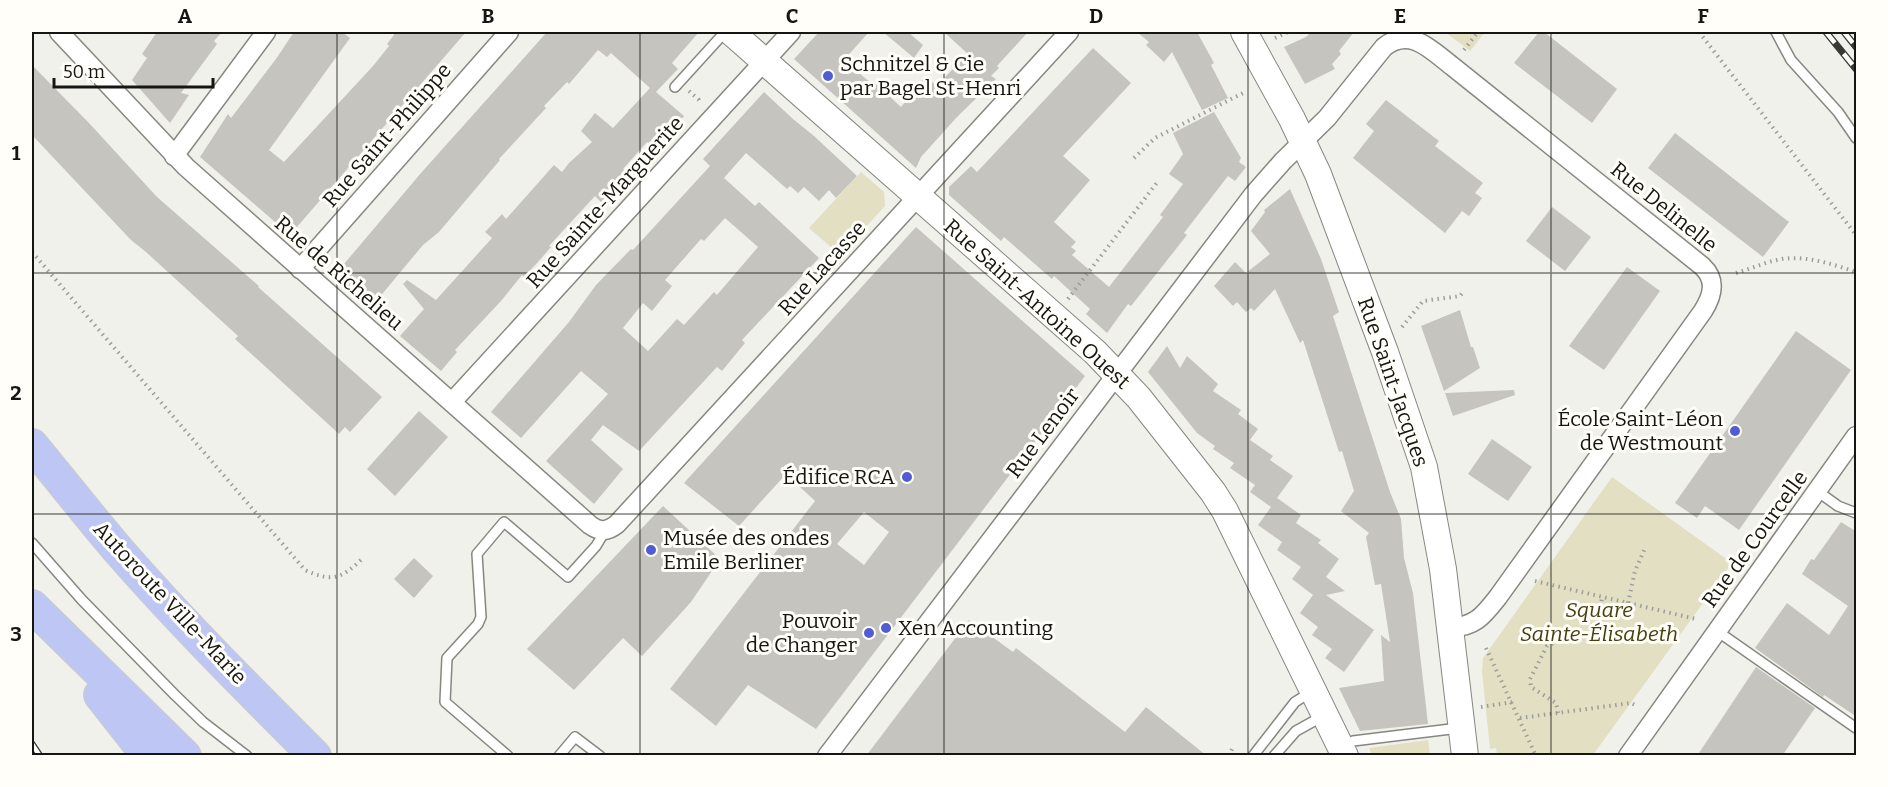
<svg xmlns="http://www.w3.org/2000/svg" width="1888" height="787" font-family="Bitter,serif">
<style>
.green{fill:#e2dfc3}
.building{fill:#c5c4bf;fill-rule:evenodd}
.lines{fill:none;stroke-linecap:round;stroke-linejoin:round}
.service-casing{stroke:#878782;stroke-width:12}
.minor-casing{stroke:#878782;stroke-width:21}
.secondary-casing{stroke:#878782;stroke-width:28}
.trunk-casing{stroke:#cccccb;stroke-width:34}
.path{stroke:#9e9e99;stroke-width:4;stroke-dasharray:1.5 4.5;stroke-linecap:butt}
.service{stroke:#fff;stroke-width:9}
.minor{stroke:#fff;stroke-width:18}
.secondary{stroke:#fff;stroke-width:26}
.trunk{stroke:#bec7f4;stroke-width:32}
.rail-casing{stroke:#393936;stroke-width:7}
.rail{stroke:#fffef8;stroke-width:4.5;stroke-dasharray:14;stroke-linecap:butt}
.grid{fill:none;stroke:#151513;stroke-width:1.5;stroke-opacity:0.55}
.poi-dot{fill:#525cd2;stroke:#fffef8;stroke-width:2}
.labels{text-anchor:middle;stroke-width:6;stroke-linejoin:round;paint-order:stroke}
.poi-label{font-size:21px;fill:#151513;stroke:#fffef8;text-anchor:start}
.street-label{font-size:21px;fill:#151513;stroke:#fffef8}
.park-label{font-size:21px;font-style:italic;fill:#463f10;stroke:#fffef8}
.neatline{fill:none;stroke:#151513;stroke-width:2}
.grid-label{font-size:20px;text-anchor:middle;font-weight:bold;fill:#151513}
</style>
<rect width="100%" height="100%" fill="#f1f1eb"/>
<g class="green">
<path d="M1445,32H1485L1470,51Z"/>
<path d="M861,172L884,192L885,206L840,255L809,228Z"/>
<path d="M1612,477L1732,563L1593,755H1497L1496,748L1490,749L1482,672L1483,658Z"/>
<path d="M1428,740L1430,755H1372L1369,748Z"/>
</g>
<g class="building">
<path d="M157,32H222L214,41L217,44L181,93L189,95L170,123L132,80L147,58L142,54Z"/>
<path d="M294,32H342L350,38L269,150L284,162L373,66L389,46L387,44L396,32H466L290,235L200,157L228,114L231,118L276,59Z"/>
<path d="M547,32H699L672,63L678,69L656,92L684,116L655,149L647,142L623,169L629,174L602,203L595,196L549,246L551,247L538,262L524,277L522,275L501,301L455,350L457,352L441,371L400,336L424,309L403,284L407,280L436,300L492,238L485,232L502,214L506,219L554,165L562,172L569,163L592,142L581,131L595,113L613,128L650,88L611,53L607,57L598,50L569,84L567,82L544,106L546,108L499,159L500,160L439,232L423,245L373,305L363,296L360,300L333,277L421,173Z"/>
<path d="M819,32H869L844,60L872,84L874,82L901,107L924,78L937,85L968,54L944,32H1028L997,66L999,68L991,76L996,79L957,117L921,157L916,168L794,59Z"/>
<path d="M883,32H908L923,45L914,58Z"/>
<path d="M1137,32H1197L1214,63L1211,65L1228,98L1202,110L1172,52L1164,62L1146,45L1149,42Z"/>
<path d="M1311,32H1354L1339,51L1341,54L1332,64L1335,69L1305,84L1284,47L1306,37Z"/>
<path d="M1539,32H1544L1617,89L1592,123L1514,63Z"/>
<path d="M1093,48L1131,83L1063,156L1090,180L1054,222L1076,242L1071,247L1076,251L1072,255L1109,287L1163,217L1160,215L1183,184L1169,174L1183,154L1173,133L1214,112L1241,158L1239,162L1246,167L1235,181L1228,176L1184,233L1187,235L1131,306L1128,304L1107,333L1086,314L1090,309L1054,276L1052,279L1004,237L1001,241L949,195V187L971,166L977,172Z"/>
<path d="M32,65L89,123L157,197L259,286L258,287L382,397L350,432L345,427L339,434L235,339L238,336L146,252L131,240L32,135Z"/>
<path d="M764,92L793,119L814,136L857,176L836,198L829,190L819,201L804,187L798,193L790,186L787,189L746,153L724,178L755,206L759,202L819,258L742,340L745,343L722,371L717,367L639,451L603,425L591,440L623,469L594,504L546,461L608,394L581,371L521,438L491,412L569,322L596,285L631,249L633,250L710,166L703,159ZM725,218L758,247L717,295L714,292L684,325L677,319L648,351L623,328L643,303L652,311L672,286L665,280L701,239L704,241Z"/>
<path d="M1386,100L1439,141L1435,146L1483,183L1475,193L1482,198L1469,216L1462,211L1445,233L1353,158L1374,131L1366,124Z"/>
<path d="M1675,133L1789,222L1763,257L1648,168Z"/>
<path d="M1290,189L1321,259L1339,312L1333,316L1390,492L1401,519L1404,558L1413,593L1428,724L1360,731L1339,688L1384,681L1381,635L1390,642L1381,584L1375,585L1366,537L1369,533L1341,511L1354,491L1342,451L1339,452L1303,340L1300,343L1275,289L1254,311L1251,308L1246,312L1237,302L1233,306L1214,286L1235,262L1246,273L1270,254L1251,231L1265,212L1264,210Z"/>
<path d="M1552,207L1591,237L1565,271L1526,241Z"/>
<path d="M916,227L1085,376L816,729L748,685L716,726L670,689L815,501L786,474L739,526L684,483ZM864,512L889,532L864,565L837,544Z"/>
<path d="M1627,267L1660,291L1604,370L1569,346Z"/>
<path d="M1460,310L1471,347H1473L1480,368L1444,391L1421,326Z"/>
<path d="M1796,331L1851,370L1739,530L1705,506L1697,518L1675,503Z"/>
<path d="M1167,346L1180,368L1187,356L1218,384L1213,391L1241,410L1238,414L1258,429L1250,440L1273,456L1270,460L1293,476L1277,498L1301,515L1296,523L1321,540L1318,543L1339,559L1326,577L1345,591L1326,595L1374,630L1344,672L1325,658L1332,649L1312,635L1318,627L1300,613L1313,595L1292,579L1301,567L1277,550L1282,542L1258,525L1271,507L1250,492L1255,485L1230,468L1234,463L1213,449L1215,446L1197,433L1148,372Z"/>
<path d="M1514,390L1515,395L1453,416L1445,393Z"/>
<path d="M419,411L448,437L395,496L367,469Z"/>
<path d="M1492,439L1532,467L1508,501L1468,474Z"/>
<path d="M663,506L720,559L691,602L642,656L623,638L574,690L527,649Z"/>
<path d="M1841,522L1857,532V717L1824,695L1823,697L1755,648L1787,603L1829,635L1848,606L1802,574L1811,559L1814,560Z"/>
<path d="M414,558L433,576L414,598L394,579Z"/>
<path d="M969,620L1013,652L1016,648L1125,732L1146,707L1207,756H866Z"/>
<path d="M1756,667L1815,708L1782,756H1697Z"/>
</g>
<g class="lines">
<defs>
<g id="service">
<path d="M1776,32L1791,60L1838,112L1856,138"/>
<path d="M675,87L725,32"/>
<path d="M1817,491L1838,506L1856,513"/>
<path d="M32,543L82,600L175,695L203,722L247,756"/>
<path d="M1717,631L1856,728"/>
<path d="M1342,744L1353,741L1459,728"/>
<path d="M508,756L445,702L447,658L478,624L481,617L477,554L504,522L568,577L596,546L605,531"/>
<path d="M559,756L575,737L600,756"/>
<path d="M1253,756L1295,702L1311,692"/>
<path d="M1274,756L1296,731L1323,716"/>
</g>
<g id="minor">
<path d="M59,32L186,167L590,525C600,532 607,532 617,524L1069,32"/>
<path d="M174,156L266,32"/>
<path d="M300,269L509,32"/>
<path d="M452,402L791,32"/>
<path d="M827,756L1253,195L1283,161L1327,118L1384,47C1410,26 1431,50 1452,66L1702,266C1717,280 1713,295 1703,311L1498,597C1483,616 1476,626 1450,628"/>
<path d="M1628,756L1856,436"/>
</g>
<g id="secondary">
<path d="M731,32L1095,352L1139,398L1213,492L1225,511L1345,756"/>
<path d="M1244,32L1292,119L1318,174L1385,352L1424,467L1443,569L1465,756"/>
</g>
<g id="trunk">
<path d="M32,445C61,480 89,516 119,551C181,622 248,689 315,756"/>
<path d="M32,606L185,756"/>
<path d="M100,695L148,756"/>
</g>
</defs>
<use href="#service" class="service-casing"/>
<use href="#minor" class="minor-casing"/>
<use href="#secondary" class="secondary-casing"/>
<use href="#trunk" class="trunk-casing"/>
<g class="path">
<path d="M1699,32L1856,235"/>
<path d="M1275,38L1288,32"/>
<path d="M1464,50L1478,32"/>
<path d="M689,91L699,100L700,103"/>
<path d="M1134,158L1155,138L1245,92"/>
<path d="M32,252L305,570C331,582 341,579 361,560"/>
<path d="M1736,273C1750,269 1763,263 1777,260C1803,254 1832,264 1856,272"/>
<path d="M1068,299L1159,180"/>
<path d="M1402,327L1423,301L1460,296L1464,291"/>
<path d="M1535,581L1696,619"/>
<path d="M1628,603L1635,571L1646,546"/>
<path d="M1598,630L1601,637"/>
<path d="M1486,648L1536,756"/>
<path d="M1481,707L1513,702"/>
<path d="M1558,713L1556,703L1531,687L1530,679L1547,646L1565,638L1581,636L1598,630L1602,597"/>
<path d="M1520,718L1631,703L1635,705"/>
<path d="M1229,756L1232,749"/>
</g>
<use href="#service" class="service"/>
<use href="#minor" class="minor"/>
<use href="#secondary" class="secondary"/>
<use href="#trunk" class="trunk"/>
<defs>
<g id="rail">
<path d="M1826,32L1856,69"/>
<path d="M1844,32L1856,47"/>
<path d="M32,744L40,756"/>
</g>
</defs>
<use href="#rail" class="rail-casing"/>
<use href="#rail" class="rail"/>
</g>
<path class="grid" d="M337,32V756M640,32V756M944,32V756M1248,32V756M1551,32V756M32,273H1856M32,514H1856"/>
<g class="poi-dot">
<circle cx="828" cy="76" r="6"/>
<circle cx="1735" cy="431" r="6"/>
<circle cx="907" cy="477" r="6"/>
<circle cx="651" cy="550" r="6"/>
<circle cx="886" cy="628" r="6"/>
<circle cx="869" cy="633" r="6"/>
</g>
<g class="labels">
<g class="poi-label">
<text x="840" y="71">Schnitzel &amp; Cie<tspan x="840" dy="24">par Bagel St-Henri</tspan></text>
<text x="1723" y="426" text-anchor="end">École Saint-Léon<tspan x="1723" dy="24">de Westmount</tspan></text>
<text x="895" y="484" text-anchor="end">Édifice RCA</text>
<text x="663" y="545">Musée des ondes<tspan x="663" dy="24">Emile Berliner</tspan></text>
<text x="857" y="628" text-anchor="end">Pouvoir<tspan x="857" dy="24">de Changer</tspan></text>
<text x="898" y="635">Xen Accounting</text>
</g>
<g class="street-label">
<text transform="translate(387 135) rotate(-49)" y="7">Rue Saint-Philippe</text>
<text transform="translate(605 202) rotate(-48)" y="7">Rue Sainte-Marguerite</text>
<text transform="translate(1664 207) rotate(39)" y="7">Rue Delinelle</text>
<text transform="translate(822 268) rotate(-48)" y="7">Rue Lacasse</text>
<text transform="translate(339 273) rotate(41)" y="7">Rue de Richelieu</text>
<text transform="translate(1037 304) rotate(42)" y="7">Rue Saint-Antoine Ouest</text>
<text transform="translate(1393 382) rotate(71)" y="7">Rue Saint-Jacques</text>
<text transform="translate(1043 433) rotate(-53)" y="7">Rue Lenoir</text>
<text transform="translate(1755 539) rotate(-54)" y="7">Rue de Courcelle</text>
<text transform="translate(170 603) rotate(47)" y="7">Autoroute Ville-Marie</text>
</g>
<g class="park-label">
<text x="1599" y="617">Square<tspan x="1599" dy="24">Sainte-Élisabeth</tspan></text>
</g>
</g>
<rect width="1888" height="787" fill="none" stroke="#fffef8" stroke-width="66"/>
<path d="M54 78v9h159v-9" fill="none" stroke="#151513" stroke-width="3"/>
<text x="63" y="78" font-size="18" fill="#151513" stroke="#fffef8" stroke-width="4.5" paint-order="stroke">50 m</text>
<rect x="33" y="33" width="1822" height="721" class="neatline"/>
<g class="grid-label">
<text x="185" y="23">A</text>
<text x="488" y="23">B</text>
<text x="792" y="23">C</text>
<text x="1096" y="23">D</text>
<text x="1400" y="23">E</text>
<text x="1703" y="23">F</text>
<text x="16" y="160">1</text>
<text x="16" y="400">2</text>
<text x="16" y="641">3</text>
</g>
</svg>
